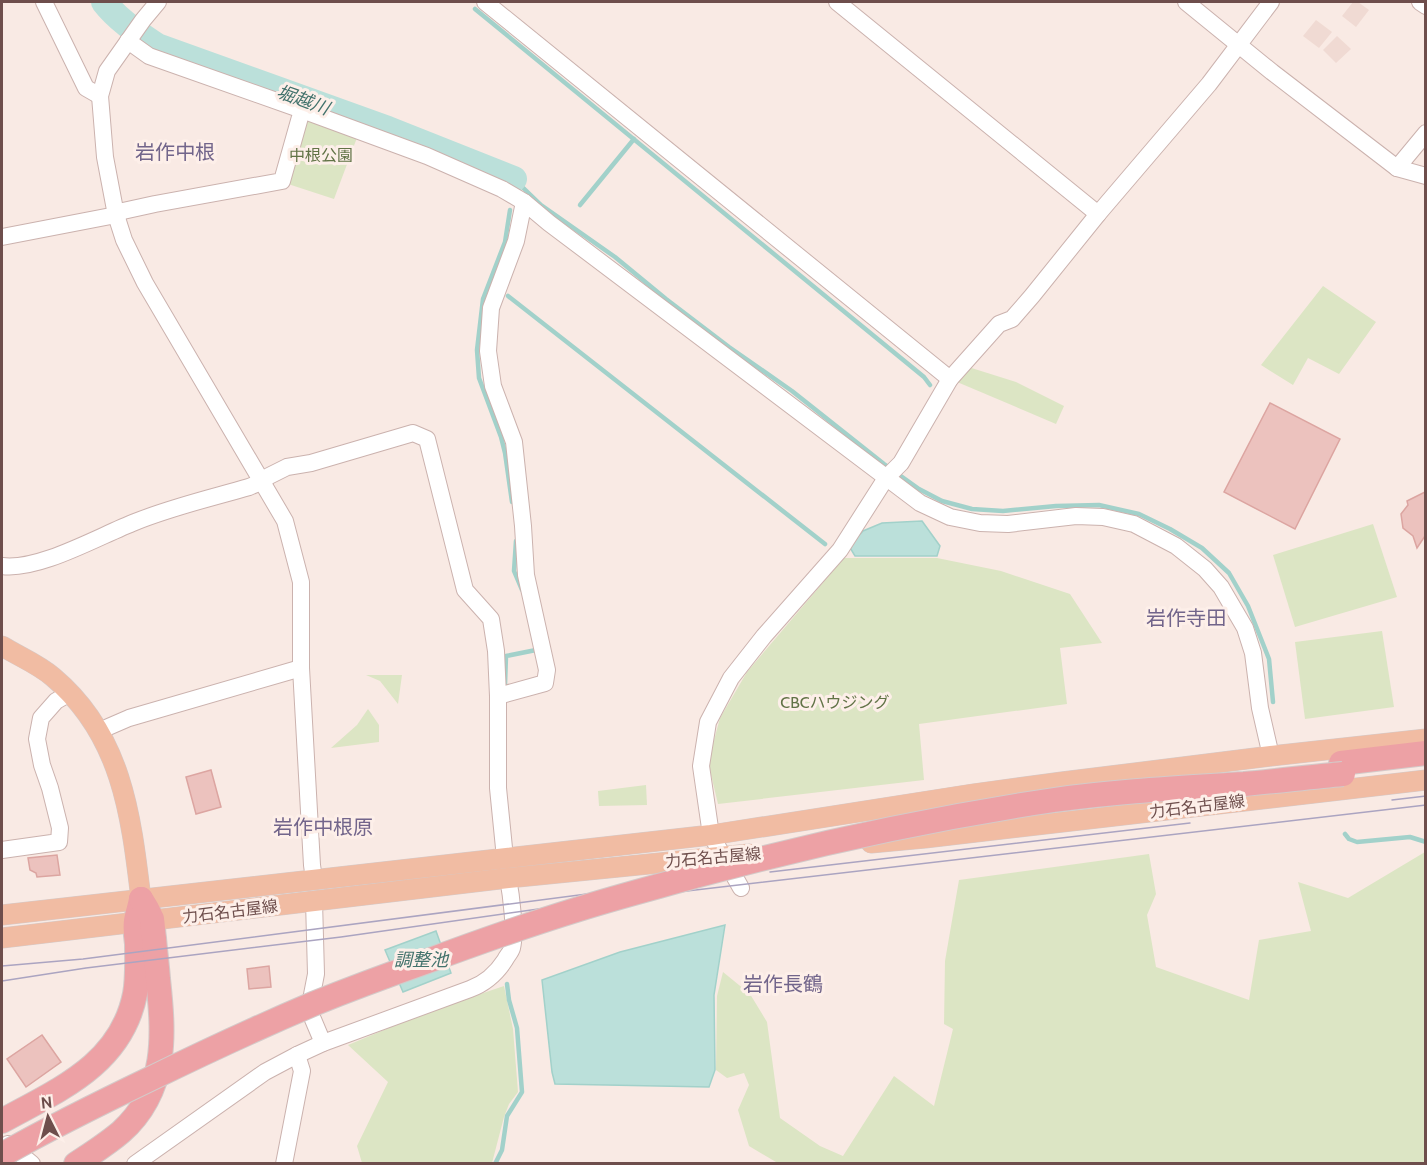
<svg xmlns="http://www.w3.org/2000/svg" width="1427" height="1165" font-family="Cabin,'Noto Sans JP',sans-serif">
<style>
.residential{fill:#f0dad3}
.green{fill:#dce5c4}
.water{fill:#bbe0da;stroke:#a2d1ca;stroke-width:1.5}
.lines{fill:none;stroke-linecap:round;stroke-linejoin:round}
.stream{stroke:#a2d1ca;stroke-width:4.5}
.river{stroke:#bbe0da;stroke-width:26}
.building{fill:#ecc2be;stroke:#dca5a1;stroke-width:1.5}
.minor-casing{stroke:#cbb2ae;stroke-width:18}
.major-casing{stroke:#d4cac9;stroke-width:21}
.highway-casing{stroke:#d4cac9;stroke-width:26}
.minor{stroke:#fff;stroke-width:16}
.major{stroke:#f1bca3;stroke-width:20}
.highway{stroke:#eda1a5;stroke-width:24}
.tram{stroke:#aba4c1;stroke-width:1.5}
.highway-bridge-casing{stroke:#d4cac9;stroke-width:26;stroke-linecap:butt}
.highway-bridge{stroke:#eda1a5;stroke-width:24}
.labels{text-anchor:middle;stroke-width:6;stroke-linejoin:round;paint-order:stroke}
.park-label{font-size:16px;fill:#617346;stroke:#fdefe9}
.street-label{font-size:16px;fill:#6e4e4c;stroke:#fdefe9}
.water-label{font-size:18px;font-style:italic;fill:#42726c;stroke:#fdefe9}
.quarter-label{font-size:20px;fill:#72658b;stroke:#fdefe9}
</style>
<rect width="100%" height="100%" fill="#f9eae4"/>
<g class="residential">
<path d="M1353,2H1358L1369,10L1356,27L1342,16Z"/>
<path d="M1316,20L1332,32L1319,48L1303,36Z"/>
<path d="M1337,36L1351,49L1336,63L1323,50Z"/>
</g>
<g class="green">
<path d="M303,115L358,135L334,199L285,183Z"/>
<path d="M1323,286L1376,322L1339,374L1308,358L1293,385L1261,365Z"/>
<path d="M962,365L1016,382L1064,406L1056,424L950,379Z"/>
<path d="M1373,524L1397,597L1295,627L1273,555Z"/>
<path d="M844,558H937L1001,571L1070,594L1102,643L1060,648L1067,704L919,724L924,780L718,804L708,762L720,718L747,672Z"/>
<path d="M1382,631L1394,707L1305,719L1295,642Z"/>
<path d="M366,675H402L398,704L380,681Z"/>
<path d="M368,709L379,725V742L331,748L357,725Z"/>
<path d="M646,785L647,805L599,806L598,791Z"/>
<path d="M1425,852V1163H776V1162L749,1146L738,1110L749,1085L744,1073L727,1078L716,1070L717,996L723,972L750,994L767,1022L780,1118L820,1146L843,1156L894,1076L934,1106L953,1029L944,1024L945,961L959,880L1149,854L1156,894L1147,915L1156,967L1249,1000L1259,940L1311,931L1298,882L1348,898Z"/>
<path d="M504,986L513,1029L518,1092L509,1104L504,1117L492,1163H362L357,1146L388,1082L348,1045L427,1012Z"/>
</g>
<g class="water">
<path d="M922,521L940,546L937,556H855L849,546L863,531L882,523Z"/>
<path d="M725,925L714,995L715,1070L709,1087L555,1084L552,1072L542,980L620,952Z"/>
<path d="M436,931L451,973L403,992L385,950Z"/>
</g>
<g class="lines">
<g class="stream">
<path d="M475,9L924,377L930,385"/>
<path d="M514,179L541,205L615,257L666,299L729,347L792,391L884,464L919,489L942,501L972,509L1003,511L1056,506L1099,505L1139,514L1170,529L1202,548L1229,573L1248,606L1269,659L1273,702"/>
<path d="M580,205L634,139"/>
<path d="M510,210L505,242L483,299L477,350L479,378L501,437L505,453L512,502"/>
<path d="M508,296L825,544"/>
<path d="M516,541L514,571L522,590"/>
<path d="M505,685L506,656L536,650V648"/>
<path d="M1345,834L1349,839L1357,842L1410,837L1426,842"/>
<path d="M495,1164L502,1150L507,1116L522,1092L517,1028L509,1000L507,984"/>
</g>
<path class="river" d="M104,2C118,20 138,33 157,46L388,129L514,179"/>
</g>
<g class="building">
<path d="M1270,403L1340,439L1295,529L1224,492Z"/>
<path d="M1425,492V536L1417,548L1413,536L1403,528L1401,514L1408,505L1407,501Z"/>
<path d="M211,770L221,807L196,814L186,777Z"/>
<path d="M57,855L60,875L37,877L36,873L30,870L28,858Z"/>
<path d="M269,966L271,987L249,989L247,969Z"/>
<path d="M42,1035L61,1062L26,1087L7,1059Z"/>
</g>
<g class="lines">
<defs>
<g id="minor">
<path d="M44,2L86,88L100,96"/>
<path d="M158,2L143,20L107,71L100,96L105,157L116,215L124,240L145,283L285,521L301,582V668L312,865L314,879"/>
<path d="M485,2L950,379"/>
<path d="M837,2L1098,214"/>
<path d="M1186,2L1272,72L1397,168L1426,176"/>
<path d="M1420,2L1426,6"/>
<path d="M302,110L427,156L502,189L524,202L549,223L920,503L950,517L980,523L1008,524L1076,516L1103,517L1134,524L1176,546L1205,569L1221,587L1245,628L1253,653L1260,708L1271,756"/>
<path d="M1397,168L1426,133"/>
<path d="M2,237L116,215L123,211L155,204L282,181L302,110L149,56L128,41"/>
<path d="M2,566C39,571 99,536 135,522C172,507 211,498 249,487L261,482L269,476L287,467L311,463L413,433L427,439L465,590L491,619L496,651L498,696V788L505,858"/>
<path d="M498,696L545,683L547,670L526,575L523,526L514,442L493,386L488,351L491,308L516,241L524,202"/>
<path d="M99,731L129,718L301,668"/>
<path d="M2,850L59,842L60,828L50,788L42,765L37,739L41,718L56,701L70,693"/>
<path d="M741,888L711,835L701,766L708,722L731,678L764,636L840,550L886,478L901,463L950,379L999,324L1012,319L1032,296L1098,214L1209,84L1271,2"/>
<path d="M314,901L316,974L309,1010L323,1043"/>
<path d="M8,1144L32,1164"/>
<path d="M135,1164L265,1072L297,1055L323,1043L470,989C486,983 496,974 505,960C507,956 511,952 512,948C516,932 511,894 508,878"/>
<path d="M284,1164L302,1071L297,1055"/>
</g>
<g id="major">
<path d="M2,646C18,656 38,664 53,677C122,735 131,815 141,899"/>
<path d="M871,843L925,838L1426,780"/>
<path d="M2,915L711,835L973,794L1062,782L1271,756L1426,739"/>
<path d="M2,938L508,878L749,854"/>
</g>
<g id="highway">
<path d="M1341,763L1426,753"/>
<path d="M2,1121C58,1090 121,1065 135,994C138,978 137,960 137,944C136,937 135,928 136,921C137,914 140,906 141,899"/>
<path d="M76,1164C91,1154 107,1144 121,1132C168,1090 164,1035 158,979C157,965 155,951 154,938C153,932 153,925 152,919C149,912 145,905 141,899"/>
</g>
</defs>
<use href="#minor" class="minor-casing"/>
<use href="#major" class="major-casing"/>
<use href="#highway" class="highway-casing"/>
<use href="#minor" class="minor"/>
<use href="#major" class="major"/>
<use href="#highway" class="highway"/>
<g class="tram">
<path d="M1392,800L1426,796"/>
<path d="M770,872L1190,823"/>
<path d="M2,966L83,959L633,888"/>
<path d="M2,981L86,968L341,937L567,905L1426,805"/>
</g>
<defs>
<path id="highway-bridge" d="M2,1155C51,1127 102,1102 152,1078C205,1052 259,1027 313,1004C350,989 388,975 425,962C476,943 527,925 579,909C617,897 656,887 695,876C813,844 933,818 1054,800C1117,791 1181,788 1244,784C1277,781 1310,777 1343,774"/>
</defs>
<use href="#highway-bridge" class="highway-bridge-casing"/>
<use href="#highway-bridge" class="highway-bridge"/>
</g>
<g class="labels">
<g class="park-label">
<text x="321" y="161">中根公園</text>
<text x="835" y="708">CBCハウジング</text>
</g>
<g class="street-label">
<text transform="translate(1197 806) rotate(-7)" y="6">力石名古屋線</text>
<text transform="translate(713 857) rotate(-5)" y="6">力石名古屋線</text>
<text transform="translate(230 911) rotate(-7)" y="6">力石名古屋線</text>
</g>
<g class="water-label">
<text transform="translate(303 100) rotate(20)" y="6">堀越川</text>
<text x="421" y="966">調整池</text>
</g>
<g class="quarter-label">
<text x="175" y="159">岩作中根</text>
<text x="1186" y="625">岩作寺田</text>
<text x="323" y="834">岩作中根原</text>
<text x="783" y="991">岩作長鶴</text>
</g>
</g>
<rect width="1427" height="1165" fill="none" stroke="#6e4e4c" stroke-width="6"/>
<g transform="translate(48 1117) rotate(354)" stroke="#fdefe9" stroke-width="4.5" paint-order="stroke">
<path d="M0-4.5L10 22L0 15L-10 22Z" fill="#6e4e4c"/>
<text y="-9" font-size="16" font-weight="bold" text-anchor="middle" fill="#6e4e4c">N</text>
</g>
</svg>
